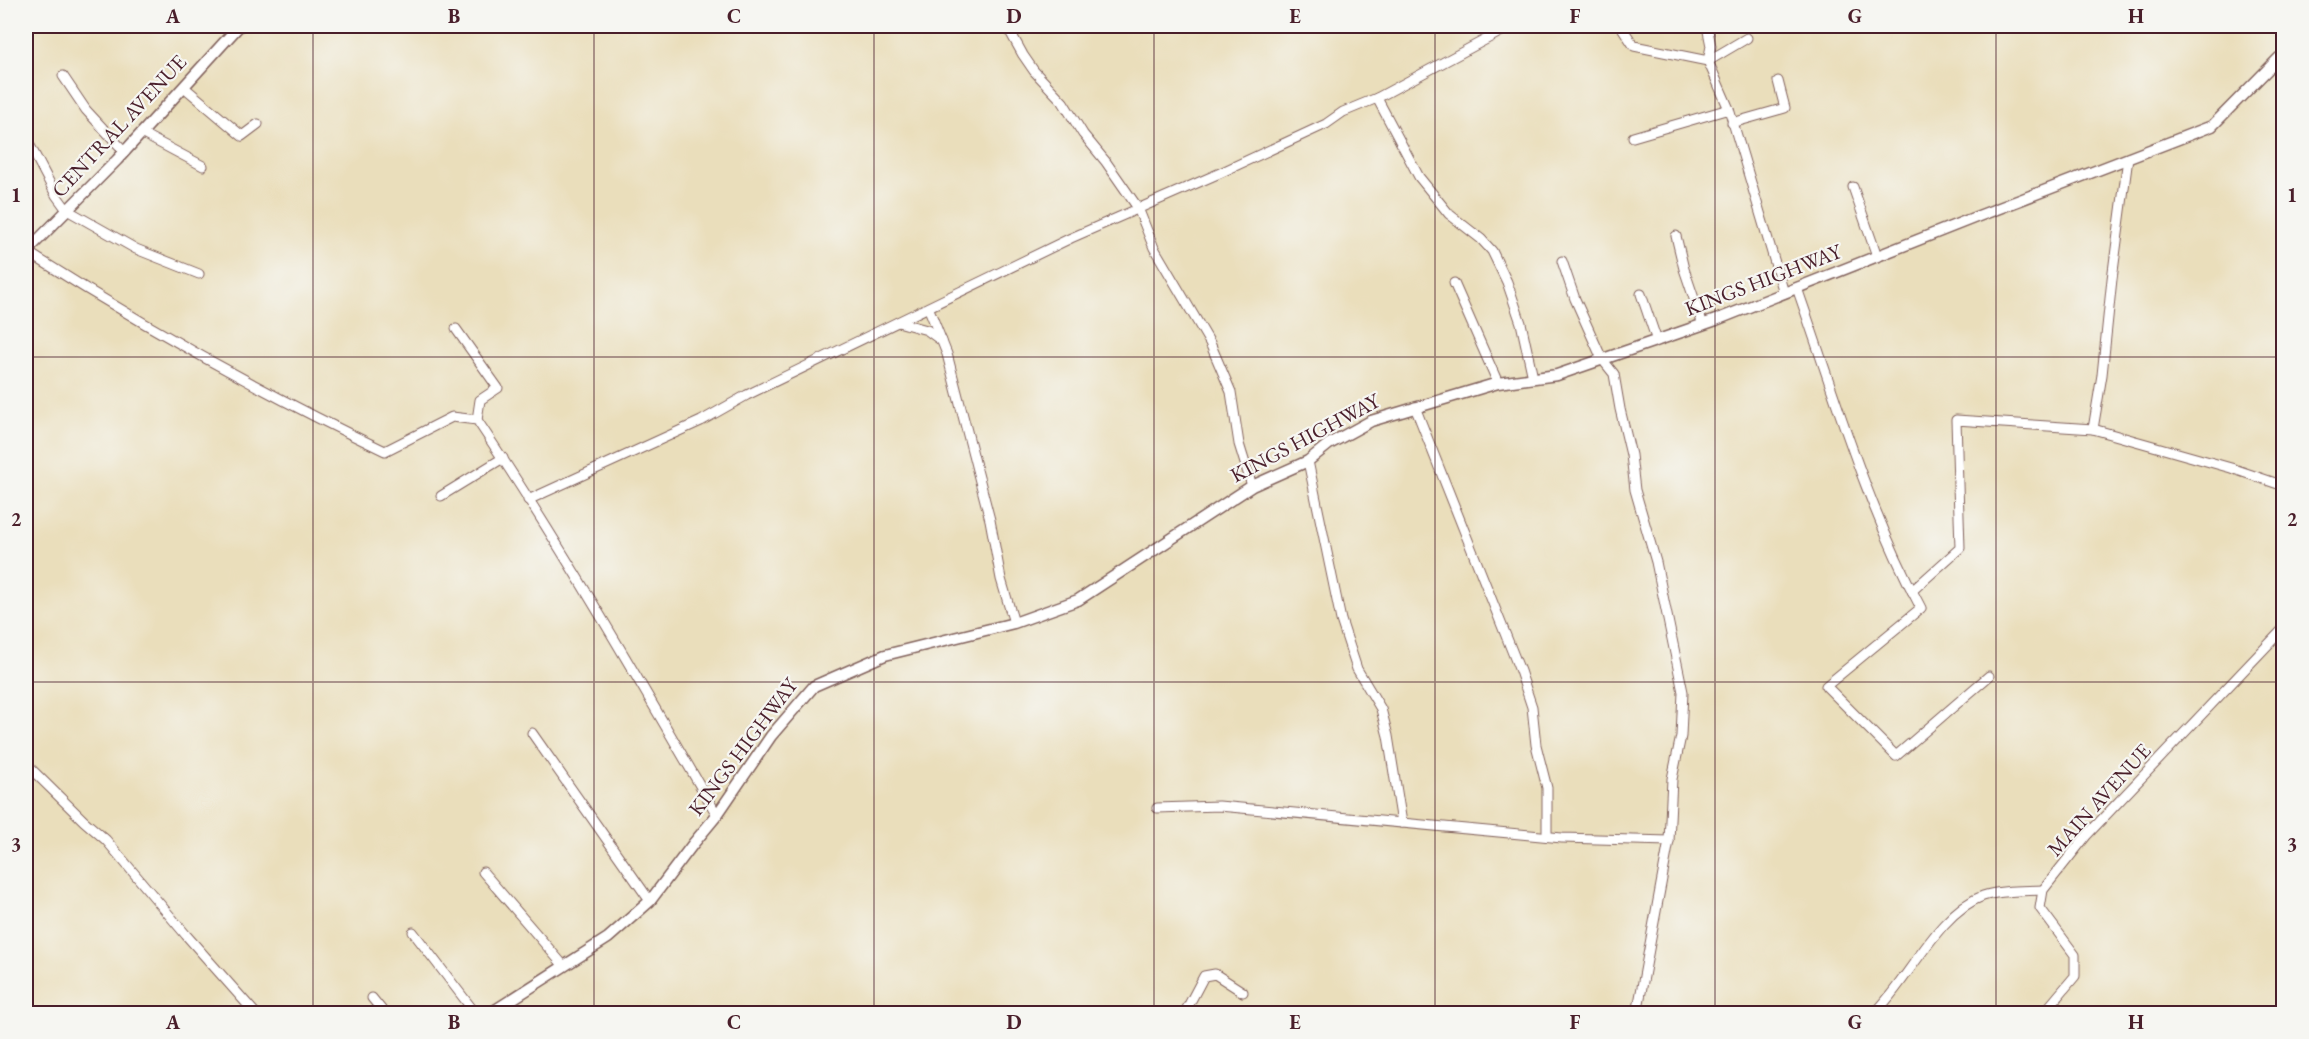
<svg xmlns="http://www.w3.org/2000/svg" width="2309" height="1039" font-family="'EB Garamond',serif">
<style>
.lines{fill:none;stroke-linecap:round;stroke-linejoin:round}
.minor-casing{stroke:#82625d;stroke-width:11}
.tertiary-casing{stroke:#82625d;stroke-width:13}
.minor{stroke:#fff;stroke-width:9}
.tertiary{stroke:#fff;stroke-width:10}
.grid{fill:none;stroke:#4a1f2b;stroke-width:1.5;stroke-opacity:0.55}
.labels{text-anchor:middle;stroke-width:4.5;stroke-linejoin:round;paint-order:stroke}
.street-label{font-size:21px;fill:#4a1f2b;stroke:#f6f6f2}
.neatline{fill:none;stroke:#4a1f2b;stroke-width:2}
.grid-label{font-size:20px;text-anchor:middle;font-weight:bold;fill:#4a1f2b}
</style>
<rect width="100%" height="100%" fill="#f6f6f2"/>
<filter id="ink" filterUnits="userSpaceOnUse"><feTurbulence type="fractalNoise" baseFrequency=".0167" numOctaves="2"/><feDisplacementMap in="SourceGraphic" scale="12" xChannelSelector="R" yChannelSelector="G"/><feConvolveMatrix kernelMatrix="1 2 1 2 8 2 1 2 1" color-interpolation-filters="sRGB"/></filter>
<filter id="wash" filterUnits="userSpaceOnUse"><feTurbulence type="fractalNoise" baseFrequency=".008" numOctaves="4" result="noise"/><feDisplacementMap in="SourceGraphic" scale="24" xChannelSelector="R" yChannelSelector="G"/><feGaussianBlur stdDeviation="1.35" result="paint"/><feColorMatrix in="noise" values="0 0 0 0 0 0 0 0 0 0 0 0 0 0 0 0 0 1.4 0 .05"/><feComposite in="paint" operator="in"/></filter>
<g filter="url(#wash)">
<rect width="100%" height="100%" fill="#eadebb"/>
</g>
<g filter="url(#ink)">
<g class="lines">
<defs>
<g id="minor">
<path d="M1007,26L1023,55L1034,71L1063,102L1083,134L1106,162L1138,208L1154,248L1210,343L1231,392L1239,444L1252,486"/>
<path d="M1621,26L1634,46L1708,61L1729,109L1784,293"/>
<path d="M1707,26L1711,46L1708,61"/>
<path d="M1708,61L1747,38"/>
<path d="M63,76L86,110L125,152"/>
<path d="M184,87L242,136L258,124"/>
<path d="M1377,98L1419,177L1449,214L1481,239L1492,251L1507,282L1521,323L1533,378"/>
<path d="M1732,123L1785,108L1778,81"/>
<path d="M141,133L203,166"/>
<path d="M1633,137L1729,109"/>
<path d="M26,138L56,195L67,210L136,249L199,274"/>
<path d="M1853,187L1877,256"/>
<path d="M1676,236L1684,269L1703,325"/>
<path d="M26,251C142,325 261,392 385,451L452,417L477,420C563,548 640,682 717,815"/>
<path d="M1562,261L1575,299L1602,359L1614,374L1620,409L1631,455L1635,490L1656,562L1683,692L1681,736L1672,779L1669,841L1637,1014"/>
<path d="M1454,283L1498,383"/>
<path d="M1797,288C1835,396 1867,508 1921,608L1826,686L1896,756L1989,676"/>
<path d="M1641,294L1657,341"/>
<path d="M929,309L947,354L990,520L1001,579L1014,623"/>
<path d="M898,322L927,330L942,341"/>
<path d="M456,329L498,388L480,400L477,420"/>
<path d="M1415,407L1520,671L1532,707L1536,745L1547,788V836"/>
<path d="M2093,429L2102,375L2112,279L2128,158"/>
<path d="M1308,461L1341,620L1357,669L1381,709L1388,736L1402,823"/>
<path d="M441,496L503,458"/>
<path d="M528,500L701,421L747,395L1071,238L1220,173L1326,124L1343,112L1377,98L1511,26"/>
<path d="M1912,591L1960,548L1956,420L2093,429L2231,468L2284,486"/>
<path d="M532,733L650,901"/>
<path d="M26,764L84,821L106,840L186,935L256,1014"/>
<path d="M1157,808L1219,806L1562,838L1669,841"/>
<path d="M483,872L564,966"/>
<path d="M413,932L476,1014"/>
<path d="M372,998L385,1014"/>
<path d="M1184,1014L1204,976L1215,974L1243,992"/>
<path d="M1874,1014C1909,980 1938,912 1983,896C2001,890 2023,891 2043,890"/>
<path d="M2043,1014L2075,976V955L2040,908L2043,890L2086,836L2284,628"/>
</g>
<g id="tertiary">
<path d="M26,252L117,160L239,26"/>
<path d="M489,1014L608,938L650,901L693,844L717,815L771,736L814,686L885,655L1014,623L1078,600L1252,486L1308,461L1329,444L1371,421L1498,383L1557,375L1716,320L1976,217L2212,126L2279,58L2284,56"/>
</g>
</defs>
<use href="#minor" class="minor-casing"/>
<use href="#tertiary" class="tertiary-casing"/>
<use href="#minor" class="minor"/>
<use href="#tertiary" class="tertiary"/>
</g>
</g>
<path class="grid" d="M313,26V1014M594,26V1014M874,26V1014M1154,26V1014M1435,26V1014M1715,26V1014M1996,26V1014M26,357H2284M26,682H2284"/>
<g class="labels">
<g class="street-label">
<text transform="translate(119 126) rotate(-47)" y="7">CENTRAL AVENUE</text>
<text transform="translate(1763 280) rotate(-21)" y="7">KINGS HIGHWAY</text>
<text transform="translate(1305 438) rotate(-28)" y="7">KINGS HIGHWAY</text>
<text transform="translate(743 747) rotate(-53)" y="7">KINGS HIGHWAY</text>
<text transform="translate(2099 800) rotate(-48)" y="7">MAIN AVENUE</text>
</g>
</g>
<rect width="2309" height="1039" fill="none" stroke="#f6f6f2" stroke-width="66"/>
<rect x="33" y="33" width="2243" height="973" class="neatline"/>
<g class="grid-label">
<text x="173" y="23">A</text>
<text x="454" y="23">B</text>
<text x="734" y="23">C</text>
<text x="1014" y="23">D</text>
<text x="1295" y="23">E</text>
<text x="1575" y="23">F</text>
<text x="1855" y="23">G</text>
<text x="2136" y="23">H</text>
<text x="16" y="202">1</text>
<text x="2292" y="202">1</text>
<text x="16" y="526">2</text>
<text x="2292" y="526">2</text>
<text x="16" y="851">3</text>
<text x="2292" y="851">3</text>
<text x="173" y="1029">A</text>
<text x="454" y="1029">B</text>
<text x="734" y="1029">C</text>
<text x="1014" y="1029">D</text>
<text x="1295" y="1029">E</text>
<text x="1575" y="1029">F</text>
<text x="1855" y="1029">G</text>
<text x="2136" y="1029">H</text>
</g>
</svg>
